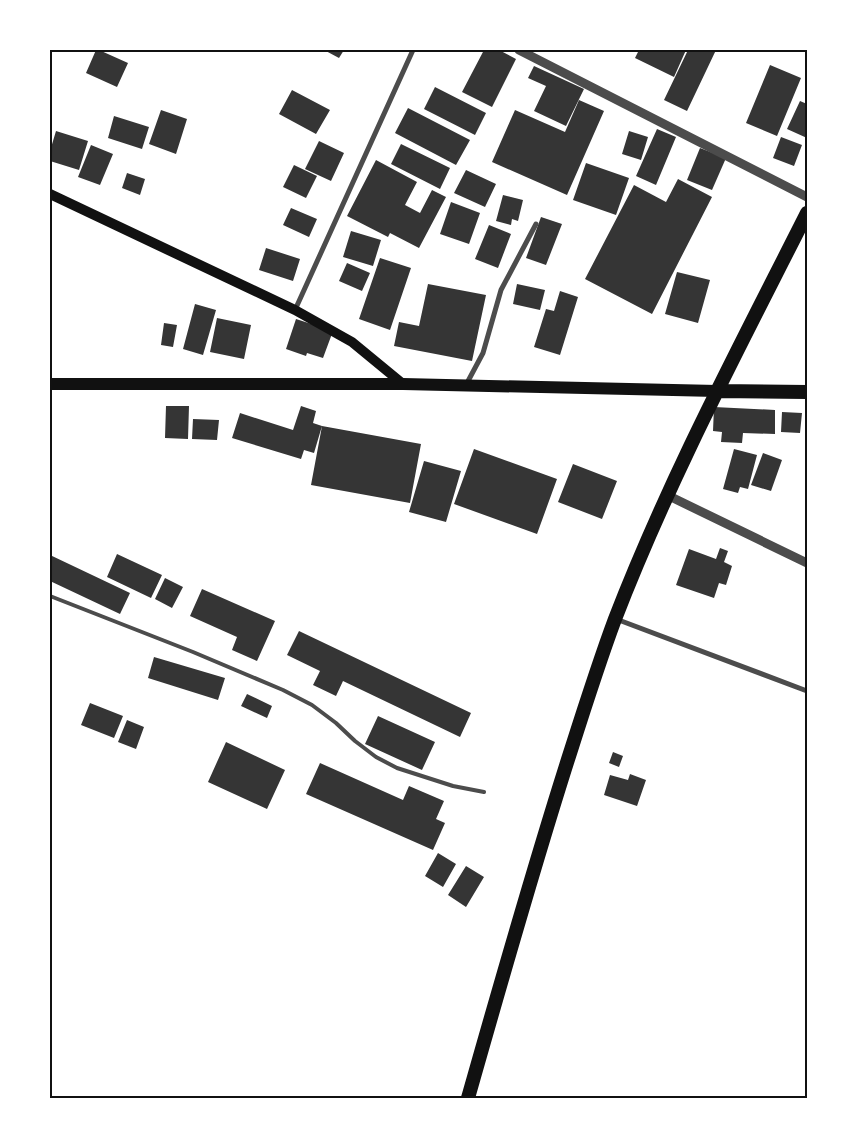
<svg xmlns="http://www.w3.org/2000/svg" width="857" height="1148" viewBox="0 0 857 1148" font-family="'Work Sans',sans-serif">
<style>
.building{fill:#353535}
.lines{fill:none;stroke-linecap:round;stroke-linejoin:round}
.service{stroke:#4c4c4c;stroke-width:4}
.minor{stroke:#4c4c4c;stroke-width:5}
.tertiary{stroke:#4c4c4c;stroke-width:9}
.secondary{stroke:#111;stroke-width:10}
.primary{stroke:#111;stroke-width:12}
.trunk{stroke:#111;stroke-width:14}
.neatline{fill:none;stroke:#111;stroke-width:2}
</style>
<rect width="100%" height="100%" fill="#fff"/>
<path class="building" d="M96,50H99L128,63L117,87L86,73Z
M324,50H344L339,58Z
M484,50H499L516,59L492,107L462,92Z
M639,50H686L674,77L635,58Z
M688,50H716L687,111L664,100Z
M770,65L801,78L777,136L746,123Z
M534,66L584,89L566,126L534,111L546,86L528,78Z
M435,87L486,113L475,135L424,109Z
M292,90L330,110L316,134L279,114Z
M579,100L604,111L567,195L492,162L515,110L565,132Z
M800,101L807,104V138L787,129Z
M408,108L470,140L456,165L395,133Z
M161,110L187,119L176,154L149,144Z
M114,116L149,127L142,149L108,138Z
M657,129L676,137L656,185L636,176Z
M56,131L88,141L79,170L50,161V151Z
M629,131L648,137L641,160L622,154Z
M781,137L802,145L794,166L773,158Z
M319,141L344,153L331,181L305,169Z
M401,144L450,168L440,189L391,164Z
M91,145L113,154L100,185L78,177Z
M700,148L726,158L712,190L687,180Z
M376,160L417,182L405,205L420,213L432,190L446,197L419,248L390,233L388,237L347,216Z
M586,163L629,178L616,215L573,200Z
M294,165L317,176L306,198L283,187Z
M466,170L496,184L485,207L454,193Z
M127,173L145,179L140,195L122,188Z
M678,179L712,197L652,314L585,279L634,185L666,202Z
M503,195L523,200L518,221L512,219L511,225L496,221Z
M451,202L480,213L469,244L440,234Z
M291,208L317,219L309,237L283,225Z
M541,217L562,224L546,265L526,258Z
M489,225L511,234L498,268L475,259Z
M351,231L381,240L373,266L343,257Z
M266,248L300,259L293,281L259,270Z
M380,258L411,268L390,330L359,319Z
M347,263L370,273L362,291L339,281Z
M677,272L710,280L698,323L665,314Z
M428,284L486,295L472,361L394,346L399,322L419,326Z
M517,284L545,290L540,310L513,304Z
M560,291L578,297L560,355L534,347L546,309L554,311Z
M195,304L216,310L203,355L183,349Z
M217,318L251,325L244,359L210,352Z
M296,319L333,331L323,358L307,353L306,356L286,349Z
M164,323L177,325L173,347L161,345Z
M166,406H189L188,439L165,438Z
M301,406L316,411L313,423L322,426L314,453L304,450L301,459L232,438L240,413L293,430Z
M714,407L775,410V434L743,433L742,443L721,442L722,432L713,431Z
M782,412L802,413L800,433L781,432Z
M193,419L219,420L217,440L192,439Z
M322,426L421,444L410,503L311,485Z
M474,449L557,479L537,534L454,504Z
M734,449L757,455L748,489L740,487L738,493L723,489Z
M763,453L782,460L771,491L751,485Z
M424,461L461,471L446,522L409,512Z
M573,464L617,481L602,519L558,502Z
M720,548L728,551L724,562L732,566L726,585L719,583L714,598L676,585L689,549L716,559Z
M117,554L162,575L151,598L107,577Z
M50,555L130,593L120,614L50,581Z
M165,578L183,587L172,608L155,599Z
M202,589L275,621L257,661L232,650L237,637L190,616Z
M299,631L471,713L460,737L343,681L336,696L313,685L320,671L287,655Z
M154,657L225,678L218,700L148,678Z
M247,694L272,706L267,718L241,706Z
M90,703L123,716L114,738L81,725Z
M378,716L435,742L422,770L365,744Z
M127,720L144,727L136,749L118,742Z
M226,742L285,770L267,809L208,782Z
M613,752L623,756L619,767L609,763Z
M320,763L403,800L409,786L444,801L436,819L445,823L433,850L306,794Z
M630,774L646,780L637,806L604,795L610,775L628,780Z
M438,853L456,864L443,887L425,876Z
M466,866L484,877L466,907L448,895Z"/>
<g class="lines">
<path class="service" d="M50,596L193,652L283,690L312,705L336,723L355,741L376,757L397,768L453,786L484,792"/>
<path class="minor" d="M295,310L413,50
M467,383L483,353L501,290L536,224
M616,619L807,691"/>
<path class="tertiary" d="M519,50L807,197
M667,495L807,563"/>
<path class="secondary" d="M50,194L295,310L352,342L403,384"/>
<path class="primary" d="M50,384H403L717,391"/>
<path class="trunk" d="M717,391L807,392
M468,1098C501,982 534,865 571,750C585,706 599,662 615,619C669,479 740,346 807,213"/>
</g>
<rect width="857" height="1148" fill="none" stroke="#ffffff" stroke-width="102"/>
<rect x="51" y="51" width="755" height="1046" class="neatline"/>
</svg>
